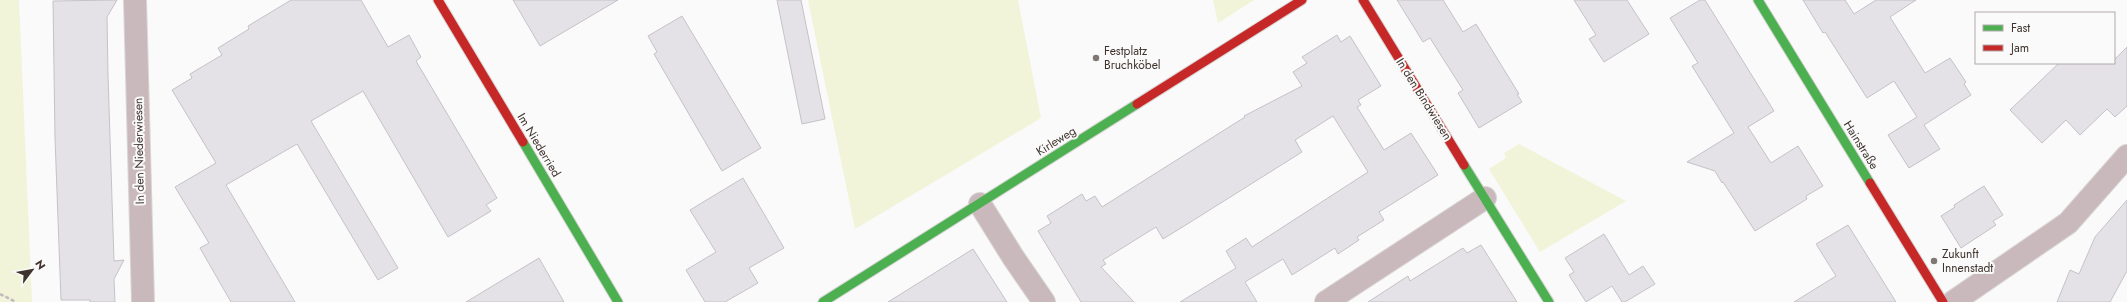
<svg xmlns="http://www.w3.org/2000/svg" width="2127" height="302" viewBox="0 0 2127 302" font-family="Jost,sans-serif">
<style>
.green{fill:#f1f4d8}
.building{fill:#e5e2e7;stroke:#c5c2c7}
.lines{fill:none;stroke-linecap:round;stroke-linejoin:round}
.street-casing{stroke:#d8d6d5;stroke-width:24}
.fast-casing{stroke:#d8d6d5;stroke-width:11}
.jam-casing{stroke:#d8d6d5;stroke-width:11}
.path{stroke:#c4babc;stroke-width:2.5;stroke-dasharray:4 2;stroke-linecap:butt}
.street{stroke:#cab9bc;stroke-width:22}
.fast{stroke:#4caf50;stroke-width:9}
.jam{stroke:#c62828;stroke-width:9}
.poi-dot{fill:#807875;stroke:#fafafa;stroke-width:1.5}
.labels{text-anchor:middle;stroke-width:4;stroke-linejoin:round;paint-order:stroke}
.poi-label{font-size:12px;fill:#3e322d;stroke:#fafafa;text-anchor:start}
.street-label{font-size:12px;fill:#3e322d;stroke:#fafafa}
</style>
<rect width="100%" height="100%" fill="#fafafa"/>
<path class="green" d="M0,0H19L32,302H0Z
M808,0H1018L1041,118L855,229Z
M1213,0H1254L1218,23Z
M1519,144L1626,201L1540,252L1489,169L1506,158L1504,153Z"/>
<path class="building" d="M117,0L107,17L108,75L114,261L124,260L114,279L115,302H90V300H61L55,138L53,1Z
M291,0H361L388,47L409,35L421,57L416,61L497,198L486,205L491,211L448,237L363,91L311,121L398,268L378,280L297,144L226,185L295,302H231L200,248L209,243L175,187L216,163L172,90L192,78L190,74L222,55L218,48L249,29L248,26Z
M513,0H618L540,46Z
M777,0H801L825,119L802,124Z
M1397,0H1443L1463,32L1476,24L1519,94H1517L1522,102L1479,128L1458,93L1463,90L1430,38L1423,42Z
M1574,0H1627L1649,34L1604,62L1589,39L1596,35Z
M1700,0H1705L1774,111L1748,127L1771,163L1798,146L1823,186L1806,196L1807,199L1755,231L1723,182L1722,183L1715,171L1687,162L1734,133L1692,66L1698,63L1670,18Z
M1803,0H1845L1854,14L1876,0H1916L1890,17L1925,73L1950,58L1966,82L1964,84L1971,95L1924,125L1940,149L1909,168L1888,135L1917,117L1894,81L1867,98L1825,32L1823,33Z
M682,16L761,148L722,171L654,54L657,52L648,36Z
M1337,35L1341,42L1350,36L1381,86L1358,100L1361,105L1357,107L1384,150L1411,133L1438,175L1379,212L1384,220L1357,237L1359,240L1338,254L1335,248L1292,275L1283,259L1245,282L1257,302H1180L1236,268L1226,251L1246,238L1252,247L1368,172L1333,116L1295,140L1302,152L1189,223L1163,239L1156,227L1103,260L1106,264L1101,267L1134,302H1081L1038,231L1051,223L1047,216L1082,194L1086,201L1095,196L1102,207L1245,117L1244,116L1302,86L1293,72L1307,63L1302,57Z
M2127,47V106L2115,117L2107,109L2080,135L2066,120L2042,143L2010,110L2059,63H2114V60Z
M743,178L784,248L749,268L758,283L725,302H705L686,270L716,252L690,210Z
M1984,186L2003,215L1993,221L1996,225L1961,248L1941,216L1955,207L1954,205Z
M2127,200V271L2110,302H2057L2070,270L2079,274L2095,237Z
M1848,225L1896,302H1794L1836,276L1816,244Z
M1604,234L1629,275L1643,266L1655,284L1625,302H1622L1612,286L1586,302L1569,275L1574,272L1565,258Z
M1481,245L1517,302H1368L1408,276L1410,281L1463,248L1467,253Z
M973,249L1007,302H888Z
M539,258L564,302H466L524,267Z"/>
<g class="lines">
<defs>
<path id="street" d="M135,0L143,302
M980,204L1013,257L1044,302
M1326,302L1485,198
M1953,302L2068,223L2127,156"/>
<path id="fast" d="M1758,0L1870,183
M523,142L618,302
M1464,165L1549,302
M823,302L1137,104"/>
<path id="jam" d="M438,0L523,142
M1363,0L1464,165
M1137,104L1302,0
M1870,183L1943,302"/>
</defs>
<use href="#street" class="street-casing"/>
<use href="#fast" class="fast-casing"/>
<use href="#jam" class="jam-casing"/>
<path class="path" d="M0,294L16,302"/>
<use href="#street" class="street"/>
<use href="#fast" class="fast"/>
<use href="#jam" class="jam"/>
</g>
<g class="poi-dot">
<circle cx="1096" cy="58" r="4"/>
<circle cx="1934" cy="261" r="4"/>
</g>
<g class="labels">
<g class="poi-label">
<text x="1104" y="55">Festplatz<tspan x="1104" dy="14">Bruchköbel</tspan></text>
<text x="1942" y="258">Zukunft<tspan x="1942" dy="14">Innenstadt</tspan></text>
</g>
<g class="street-label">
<text transform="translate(1424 99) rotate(58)" y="4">In den Bindwiesen</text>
<text transform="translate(1056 141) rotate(-32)" y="4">Kirleweg</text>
<text transform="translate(539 145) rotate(59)" y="4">Im Niederried</text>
<text transform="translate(1861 145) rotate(58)" y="4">Hainstraße</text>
<text transform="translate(139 151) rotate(-91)" y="4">In den Niederwiesen</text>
</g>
</g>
<rect x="1975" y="12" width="140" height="52" fill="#fafafa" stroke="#afaaa8"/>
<rect x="1983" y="25" width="20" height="6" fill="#4caf50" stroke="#afaaa8"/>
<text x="2011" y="32" font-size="12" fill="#3e322d">Fast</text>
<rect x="1983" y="45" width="20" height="6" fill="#c62828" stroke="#afaaa8"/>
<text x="2011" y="52" font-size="12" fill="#3e322d">Jam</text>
<g transform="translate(32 270) rotate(58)" stroke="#fafafa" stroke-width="3" paint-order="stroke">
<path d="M0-3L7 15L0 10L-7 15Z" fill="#3e322d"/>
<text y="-6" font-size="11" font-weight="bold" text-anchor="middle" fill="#3e322d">N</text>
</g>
</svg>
